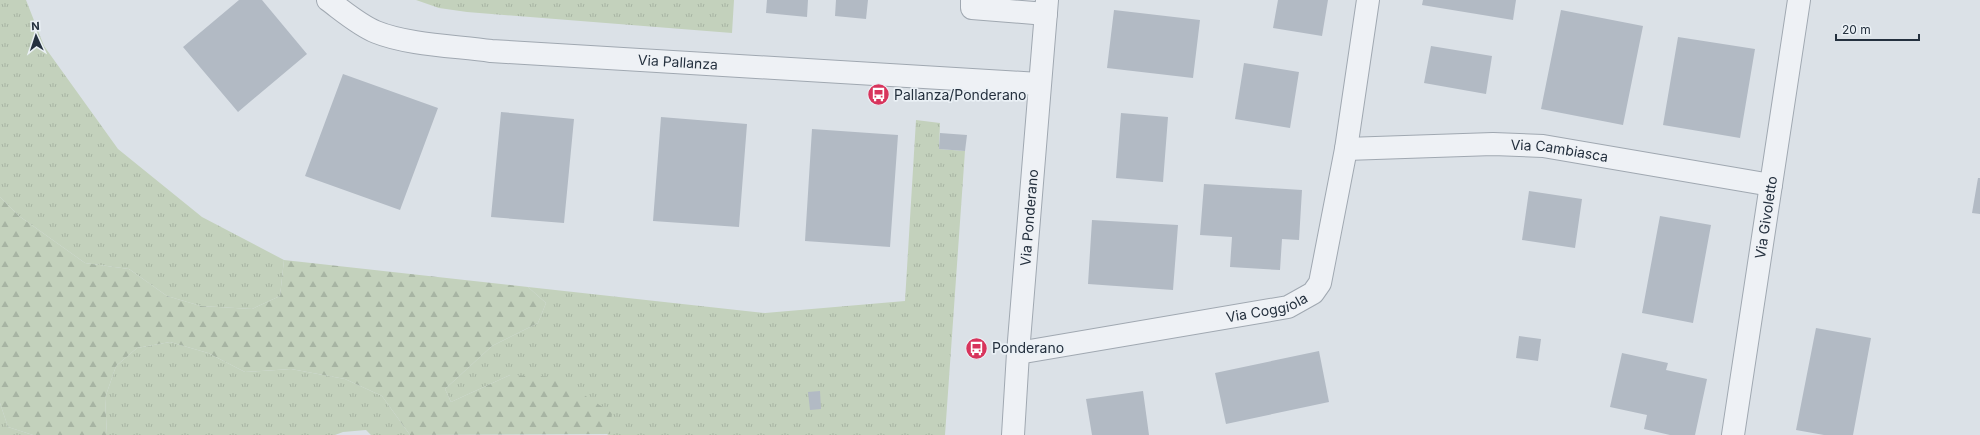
<svg xmlns="http://www.w3.org/2000/svg" width="1980" height="435" viewBox="0 0 1980 435" font-family="Inter,sans-serif">
<style>
.grass{fill:url(#grass-tufts)}
.forest{fill:url(#forest-firs)}
.building{fill:#b2bac4}
.lines{fill:none;stroke-linecap:round;stroke-linejoin:round}
.minor-casing{stroke:#a0a8b1;stroke-width:24}
.minor{stroke:#eef1f5;stroke-width:22}
.labels{text-anchor:middle;stroke-width:3.5;stroke-linejoin:round;paint-order:stroke}
.street-label{font-size:14px;fill:#24303e;stroke:#eaf0f5}
.poi-label{font-size:14px;fill:#24303e;stroke:#eaf0f5;text-anchor:start}
</style>
<defs>
<pattern id="grass-tufts" width="24" height="20" patternUnits="userSpaceOnUse"><rect width="24" height="20" fill="#c3d1bc"/><path d="M3 7l-1-3M5 7V3M7 7l1-3M15 17l-1-3M17 17v-4M19 17l1-3" fill="none" stroke="#a7b4a3"/></pattern>
<pattern id="forest-firs" width="22" height="20" patternUnits="userSpaceOnUse"><rect width="22" height="20" fill="#c3d1bc"/><path d="M5 1l3.5 6h-7zM16 11l3.5 6h-7z" fill="#a7b4a3"/></pattern>
</defs>
<rect width="100%" height="100%" fill="#dbe1e7"/>
<path class="grass" d="M0,0H26L44,46L118,149L202,217L284,260L280,296L252,309L201,306L167,296L129,269L85,263L19,216L0,197Z
M416,0H734L732,33L467,12L439,8Z
M916,120L940,123L939,149L965,151L945,435H607L610,433L510,375L451,402L445,389L492,346L538,323L546,303L528,287L765,313L905,301Z
M170,342L208,353L245,372L291,369L345,379L382,396L410,435H371L366,430L343,432L335,435H107L105,398L116,366L137,348Z
M0,403L8,427L33,435H0Z"/>
<path class="forest" d="M0,197L19,216L85,263L129,269L167,296L201,306L252,309L280,296L284,260L528,287L546,303L538,323L492,346L445,389L451,402L510,375L556,377L612,413L610,434L410,435L382,396L345,379L291,369L245,372L208,353L170,342L137,348L116,366L105,398L107,435H33L8,427L0,403Z"/>
<path class="building" d="M239,0H262L307,54L238,112L183,47Z
M767,0H808L807,17L766,13Z
M836,0H868L866,19L835,16Z
M1278,0H1328L1322,36L1273,28Z
M1423,0H1516L1513,20L1422,5Z
M1114,10L1200,20L1193,78L1107,68Z
M1561,10L1643,26L1623,125L1541,109Z
M1678,37L1755,49L1740,138L1663,125Z
M1431,46L1492,56L1486,94L1424,83Z
M1244,63L1299,72L1290,128L1235,119Z
M343,74L438,108L400,210L305,176Z
M501,112L574,119L564,223L491,217Z
M1121,113L1168,117L1163,182L1116,178Z
M661,117L747,124L739,227L653,221Z
M812,129L898,135L890,247L805,241Z
M940,133L967,135L965,151L939,149Z
M1978,178H1980V214L1972,213Z
M1204,184L1302,190L1299,240L1282,239L1280,270L1230,267L1232,237L1200,235Z
M1529,191L1582,199L1575,248L1522,240Z
M1660,216L1711,225L1693,323L1642,313Z
M1092,220L1178,225L1173,290L1088,284Z
M1816,328L1871,338L1853,435H1824L1796,430Z
M1519,336L1541,339L1538,361L1516,358Z
M1319,351L1329,402L1226,424L1215,373Z
M1622,353L1668,363L1666,370L1707,379L1695,435H1670L1644,429L1647,415L1610,407Z
M820,391L821,409L810,410L808,392Z
M1143,391L1149,435H1092L1086,399Z"/>
<g class="lines">
<defs>
<g id="minor">
<path id="s1" d="M328,0C343,11 359,25 376,32C408,45 456,46 491,51L1039,84"/>
<path d="M972,0V8L1046,14"/>
<path id="s2" d="M1346,149L1493,144L1543,146L1771,185"/>
<path id="s3" d="M1018,353L1288,307L1313,293L1320,283L1346,149L1368,0"/>
<path id="s4" d="M1013,435L1018,353L1047,0"/>
<path id="s5" d="M1733,435L1799,0"/>
</g>
</defs>
<use href="#minor" class="minor-casing"/>
<use href="#minor" class="minor"/>
</g>
<defs>
<symbol id="bus-disc" viewBox="-11 -11 22 22"><circle r="9.5" fill="#d8345c" stroke="#eaf0f5"/><path d="M-5-6H5V4H4V6H2V4H-2V6H-4V4H-5ZM-3.5-4V0h7V-4ZM-3.5 1.2v1.5H-2V1.2ZM2 1.2v1.5H3.5V1.2Z" fill="#fff"/></symbol>
</defs>
<g fill-rule="evenodd">
<use href="#bus-disc" x="866" y="82" width="25" height="25"/>
<use href="#bus-disc" x="964" y="336" width="25" height="25"/>
</g>
<g class="labels">
<g class="street-label">
<text dy="5" stroke="none"><textPath href="#s1" startOffset="362">Via Pallanza</textPath></text>
<text dy="5" stroke="none"><textPath href="#s2" startOffset="214">Via Cambiasca</textPath></text>
<text dy="5" stroke="none"><textPath href="#s4" startOffset="218">Via Ponderano</textPath></text>
<text dy="5" stroke="none"><textPath href="#s5" startOffset="220">Via Givoletto</textPath></text>
<text dy="5" stroke="none"><textPath href="#s3" startOffset="253">Via Coggiola</textPath></text>
</g>
<g class="poi-label">
<text x="894" y="100">Pallanza/Ponderano</text>
<text x="992" y="353">Ponderano</text>
</g>
</g>
<g transform="translate(36 36) rotate(357)" stroke="#eaf0f5" stroke-width="3" paint-order="stroke">
<path d="M0-3L7 15L0 10L-7 15Z" fill="#24303e"/>
<text y="-6" font-size="11" font-weight="bold" text-anchor="middle" fill="#24303e">N</text>
</g>
<path d="M1836 34v6h83v-6" fill="none" stroke="#24303e" stroke-width="2"/>
<text x="1842" y="34" font-size="12" fill="#24303e" stroke="#eaf0f5" stroke-width="3" paint-order="stroke">20 m</text>
</svg>
